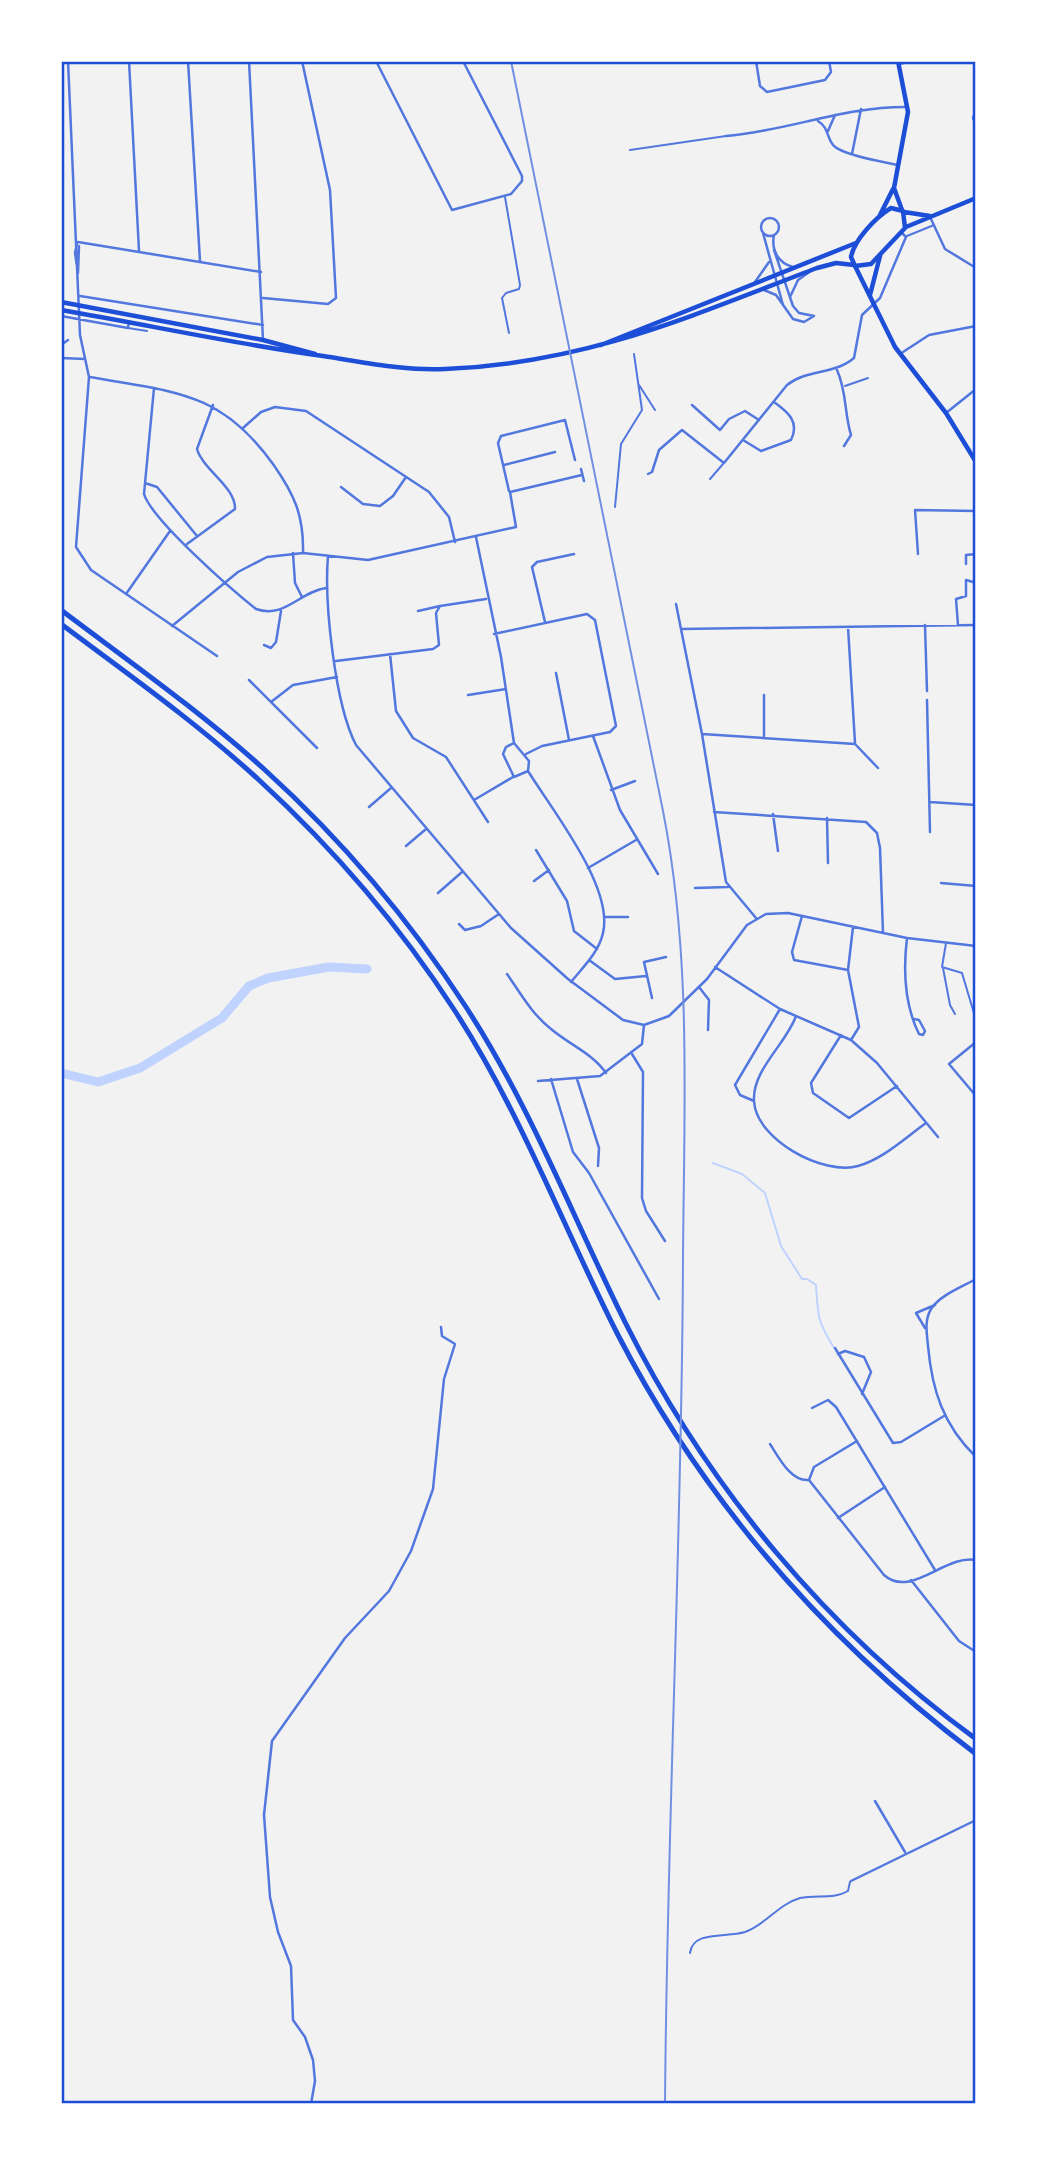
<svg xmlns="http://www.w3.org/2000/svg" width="1037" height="2165" viewBox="0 0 1037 2165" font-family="'Open Sans',sans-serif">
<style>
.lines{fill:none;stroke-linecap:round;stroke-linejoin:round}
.stream{stroke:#bfd3fe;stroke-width:2}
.river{stroke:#bfd3fe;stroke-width:9}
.service{stroke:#5277de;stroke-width:2}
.minor{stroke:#5277de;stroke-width:2.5}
.primary{stroke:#1d4ed8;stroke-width:4.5}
.trunk{stroke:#1d4ed8;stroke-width:4.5}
.motorway{stroke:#1d4ed8;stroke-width:5}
.rail{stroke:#7290e2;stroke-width:2}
.neatline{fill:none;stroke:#1d4ed8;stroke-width:2.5}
</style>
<rect width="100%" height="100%" fill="#f2f2f2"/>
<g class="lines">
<path class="stream" d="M713,1163L742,1174L765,1193L781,1246L802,1279H807L816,1285C818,1317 817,1320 834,1348"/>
<path class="river" d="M61,1073L98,1082L140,1068L222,1018L249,986L268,978L329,967L367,969"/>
<path class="service" d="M630,150L726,136
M505,197L520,285L519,289L506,293L502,298L509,333
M907,236L934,225
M128,328L147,331
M639,385L655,410
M845,386L868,378
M710,479L723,464
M615,507L621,444L642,410L634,354
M946,943L942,967L962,973L976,1020
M943,968L950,1005L955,1014
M690,1953C693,1930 726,1938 745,1932C765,1925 779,1904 800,1898C816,1894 833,1900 848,1891L850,1882"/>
<path class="minor" d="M68,61L80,335L89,377L76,547L91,570L217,656
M129,61L139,251
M188,61L200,261
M249,61L263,340
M376,61L452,210L511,194L522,181V176L463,61
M756,61L760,86L767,92L825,80L831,72L829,61
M899,64L913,61
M976,110L973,118L976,125
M818,121C829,128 826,136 833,145C841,155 884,162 898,165
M828,131L835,115
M726,136C788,131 845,106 908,107
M852,154L861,109
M761 227a9 9 0 1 1 18 0a9 9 0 1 1-18 0Z
M931,219L945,249L976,268
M763,233L783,305
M774,235C771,250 778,263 793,267
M78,242L261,272
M77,243L75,253L78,273
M774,250L793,306L799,313L814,316
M78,273L79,246
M755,282L769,262
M764,290L776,295L793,319L804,322L814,316
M80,296L263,325
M790,297L798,280L808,273
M263,298L328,304L336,298L330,190L302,61
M61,316L128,328L129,322
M61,345L68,340
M900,354L929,335L976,326
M61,358L85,359
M837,370C847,392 844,412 851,435L844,446
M90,377C172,392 220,390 273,464C294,494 304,515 303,553
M154,388L144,494C152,520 232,590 256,609C285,619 299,592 326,588
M692,405L720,430L729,419L745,411L759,420
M946,413L976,389
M243,428L261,412L275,407L306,411L429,492L449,517L455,542
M743,440L761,451L791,440C800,422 788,412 774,402
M504,465L555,452
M581,469L584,481
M648,474L652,472L659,450L682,430L724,463L787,385C807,369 834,375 854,358L862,315L880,298L906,237L901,232
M145,483L157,487L197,536
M341,487L363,504L380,506L393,496L406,477
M509,491L498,443L501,436L565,420L575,460
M476,537L501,657L514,743L529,761L528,771L514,777L503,754L506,747L514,743
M187,544L235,509C236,487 203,470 197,449L213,405
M293,553L295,583L302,597
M918,554L915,510L976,511
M328,556C324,602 335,705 356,745L511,928L568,979L623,1020L644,1025L669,1016L707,979L747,925L766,914L788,913L907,938L976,946
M966,564V555L976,554
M126,594L170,531
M676,604L702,734L726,882L756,918
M418,611L440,606
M545,622L532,567L537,562L574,554
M925,625L927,691
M958,625L956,599L966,596V580L973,582
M172,626L238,572L267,557L303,553L368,560L516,527L510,492L582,475
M848,627L855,743
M681,629L976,625
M494,634L587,614L595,620L616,726L610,732L542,746L526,754
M264,645L271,648L276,642L281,611
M390,654L396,711L413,738L446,757L488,822
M336,661L433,649L439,645L436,613L440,606L486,599
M556,673L569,740
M249,680L317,748
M468,695L506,689
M927,700L930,832
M271,702L293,685L337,677
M702,734L855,744
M593,736L620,810L658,874
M764,736V695
M855,744L878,768
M528,771C552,810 614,887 603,933C599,952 583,967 571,982
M611,790L635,781
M474,800L513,777
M930,802L976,805
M369,807L391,788
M714,812L866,822L877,833L880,848L883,933
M773,814L778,851
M827,818L828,863
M406,846L426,829
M536,850L567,901L574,931L597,949
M588,868L636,840
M534,881L549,870
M941,883L976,886
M695,888L728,887
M438,893L462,872
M802,916L792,952L794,960L848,970
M605,917H628
M459,924L465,930L481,926L499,914
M907,938C903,971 905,1006 919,1034L923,1035L925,1031L919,1020L914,1019
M589,960L615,979L646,976
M715,967L780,1009L851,1040L877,1063L938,1137
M507,974C521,994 532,1014 551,1029C570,1045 592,1053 606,1073
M699,987L709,1000L708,1030
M652,998L644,962L666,957
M796,1016C786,1044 752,1070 754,1101C756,1140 824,1176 858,1166C883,1159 905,1138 926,1123
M841,1035L811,1083L813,1093L849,1118L897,1086
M851,1040L859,1027L848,970L853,927
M976,1042L949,1064L976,1096
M632,1054L643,1072L642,1198L646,1211L665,1241
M551,1079L573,1152L589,1173L659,1299
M577,1079L599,1148L598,1166
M538,1081L600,1076L642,1044L644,1025
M754,1101L740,1095L735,1085L780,1009
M976,1279C962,1287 940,1295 931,1309C924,1321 927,1334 928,1346C932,1390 943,1425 976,1457
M925,1328L916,1313L935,1305
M835,1348L893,1443L901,1442L944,1416
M838,1354L845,1351L864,1357L871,1372L862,1394
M812,1408L828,1400L836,1407L935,1570
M857,1441L814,1467L809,1480L884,1575C911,1599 945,1554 976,1560
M770,1444C779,1458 791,1482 809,1480
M838,1518L885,1487
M911,1580L959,1641L976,1652
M875,1801L905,1852
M851,1881L976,1820
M311,2104L315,2081L313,2060L305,2037L293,2020L291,1966L278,1932L270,1897L264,1815L272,1741L345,1638L389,1591L411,1551L433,1489L444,1379L455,1344L442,1336L441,1327"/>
<path class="primary" d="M898,61L908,112L894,188L902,210
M880,215L893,189
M855,266L895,347L946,413L976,462
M870,295L880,256"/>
<path class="trunk" d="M891,208L903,211L905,228L871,264L855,266L851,257C854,240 876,217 891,208Z
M904,212L930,216
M906,227L976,198
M61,302L263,340L315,354
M61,310C149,325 235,344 323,356C363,362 404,371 445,369C587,363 688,317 817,268L836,263L854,265
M601,345L856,243"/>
<path class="motorway" d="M61,610C130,662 201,712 265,770C342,840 409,919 466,1007C531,1107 573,1218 626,1324C708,1488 828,1631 976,1739
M61,624C128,674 197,723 259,780C334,849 400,926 455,1011C521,1113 563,1227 618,1335C705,1503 825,1640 976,1754"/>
<path class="rail" d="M511,61L663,811C692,958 684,1108 683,1258C682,1540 667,1822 665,2104"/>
</g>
<rect width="1037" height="2165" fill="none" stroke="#ffffff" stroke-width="126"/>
<rect x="63" y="63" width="911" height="2039" class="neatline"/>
</svg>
